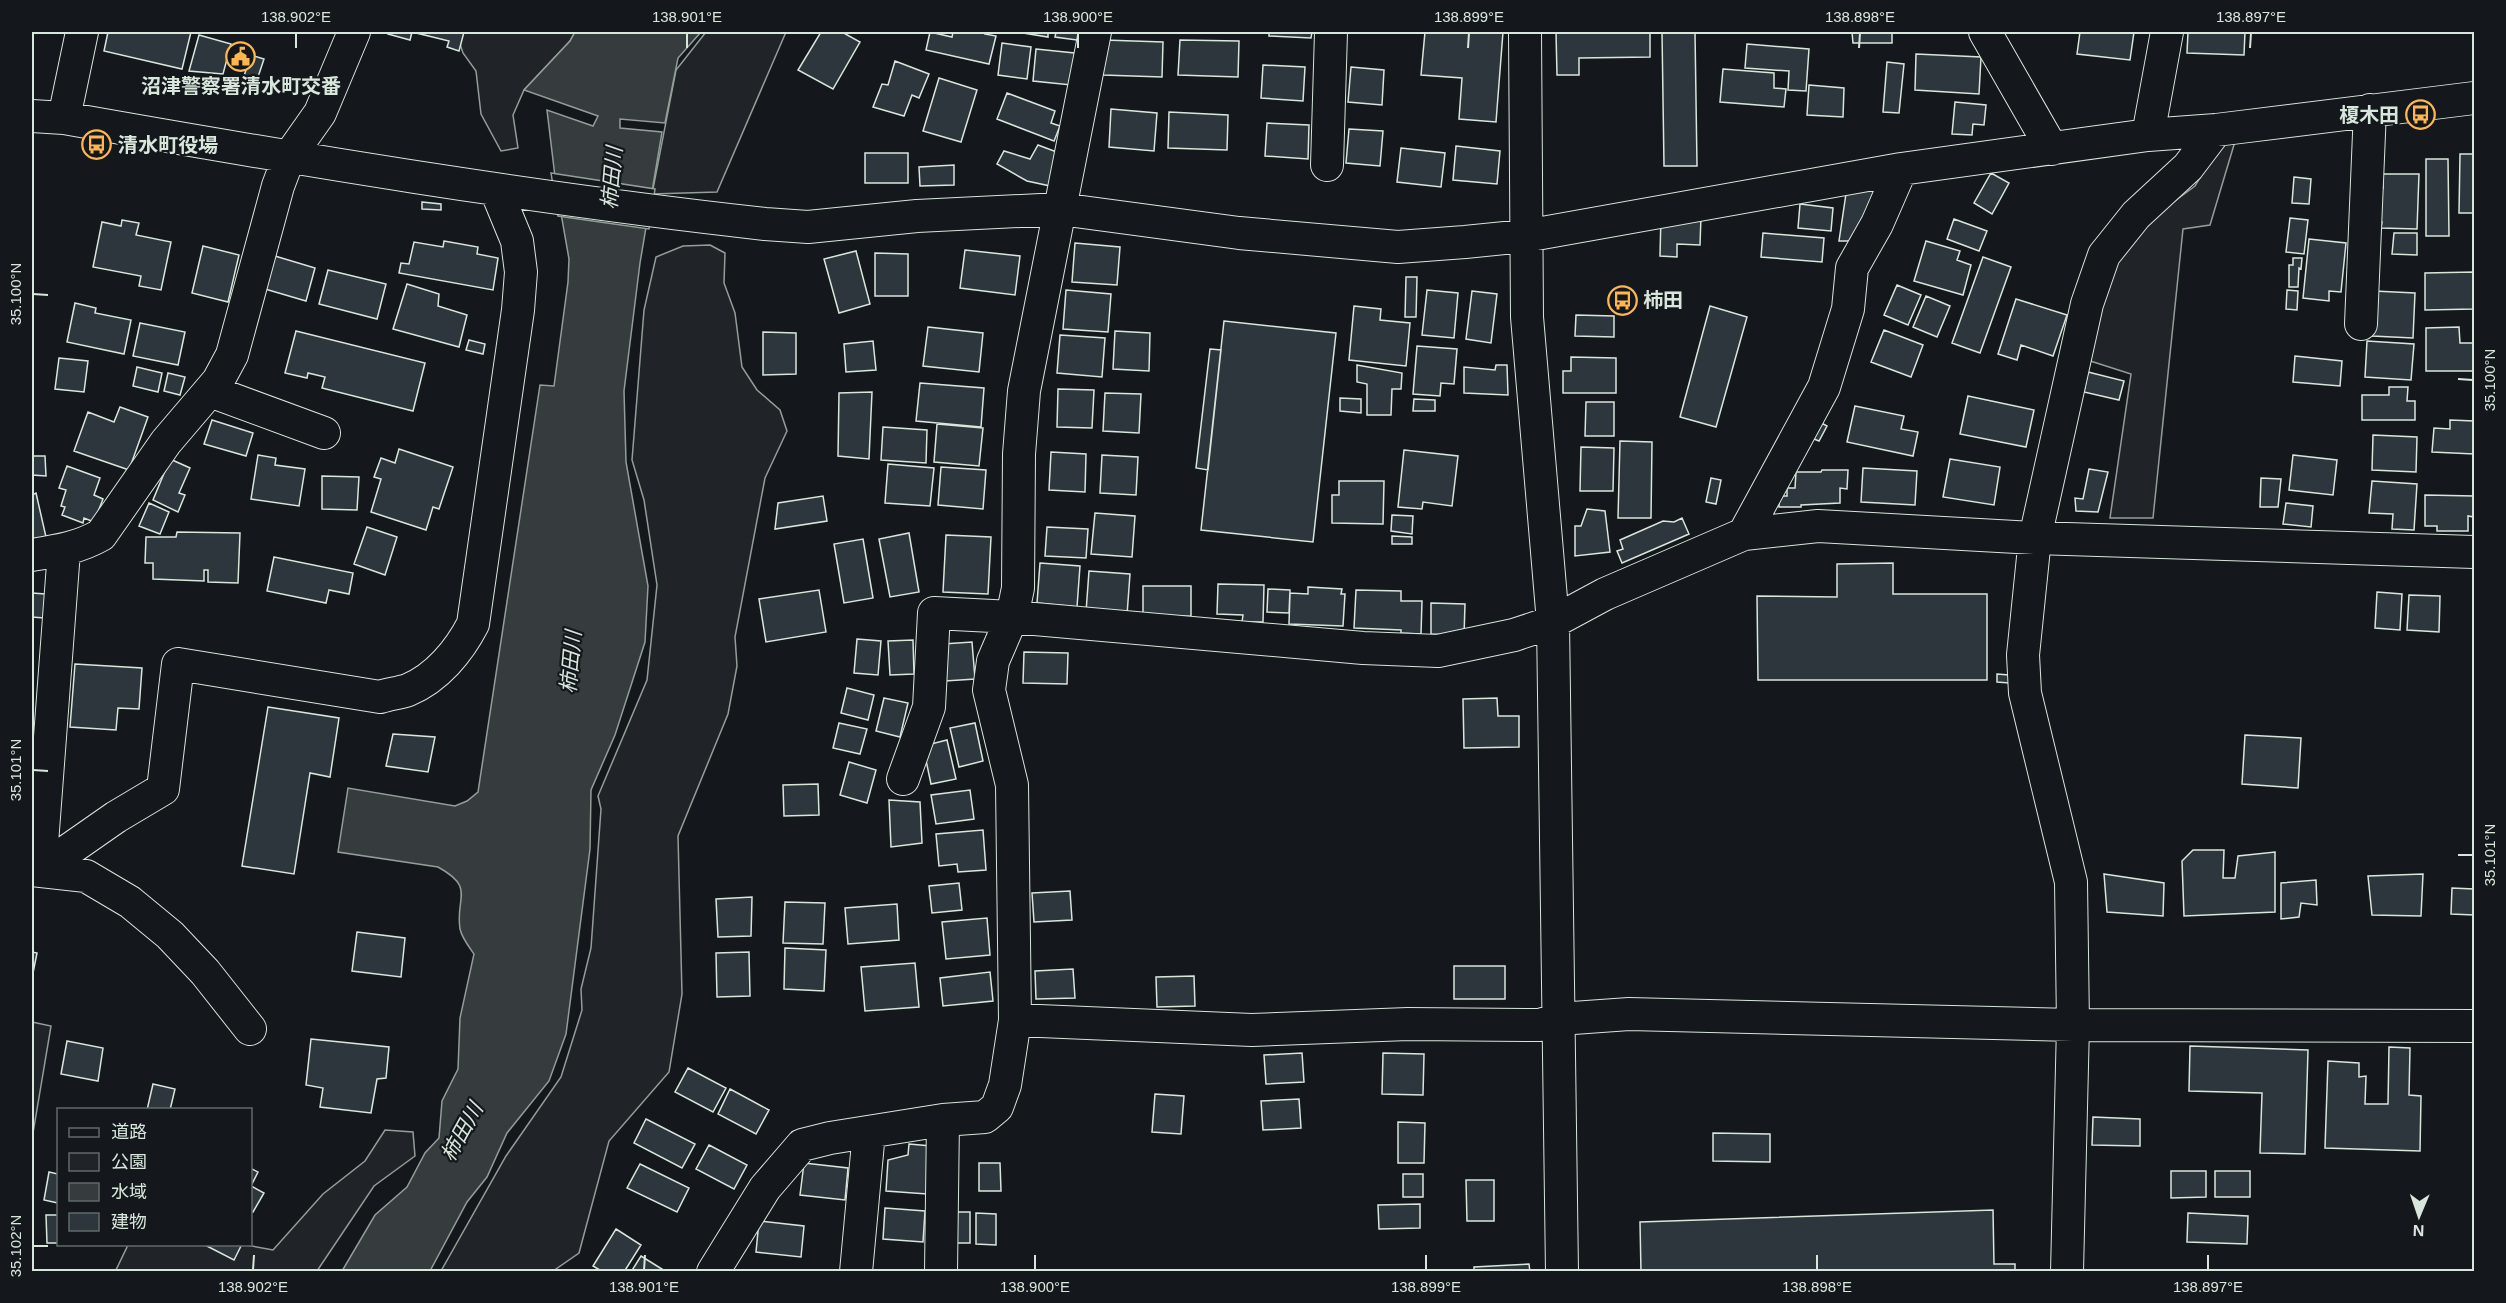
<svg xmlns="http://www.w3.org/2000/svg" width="2506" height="1303" viewBox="0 0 2506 1303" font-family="Arial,'Noto Sans JP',sans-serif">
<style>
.green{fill:#202428;stroke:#939e99;stroke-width:1.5}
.water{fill:#363b3e;stroke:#939e99;stroke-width:1.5}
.pier{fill:#14181c;stroke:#939e99;stroke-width:1.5}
.building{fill:#2c363c;stroke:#d8e6dc;stroke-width:1.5}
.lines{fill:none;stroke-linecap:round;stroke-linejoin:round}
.minor-casing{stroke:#d8e6dc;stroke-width:34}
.minor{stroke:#14181c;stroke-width:32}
.ticks{fill:none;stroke:#d8e6dc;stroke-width:2}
.labels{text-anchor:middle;stroke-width:4.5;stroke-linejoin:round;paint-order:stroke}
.poi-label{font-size:20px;font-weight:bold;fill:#d8e6dc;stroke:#14181c;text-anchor:start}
.water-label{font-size:21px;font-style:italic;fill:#d8e6dc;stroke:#14181c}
.neatline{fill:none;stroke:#d8e6dc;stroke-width:2}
.ticks-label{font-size:15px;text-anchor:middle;fill:#d8e6dc}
</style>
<rect width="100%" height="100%" fill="#14181c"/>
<path class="green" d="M456,32H575L570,41L524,90L513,115L518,148L501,151L481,114L476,71L463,53Z
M706,32H786L717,192L652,194L676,70Z
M2242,118L2210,225L2183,229L2153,518H2110L2131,374L2081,358L2126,237L2195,186L2235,120Z
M710,245L725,253L724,283L735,313L742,367L757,390L780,410L787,431L765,478L735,637L737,666L728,714L678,836L682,994L669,1072L609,1141L579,1253L553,1271H441L506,1156L561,1077L582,1010L581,989L591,948L601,809L598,796L647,680L657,585L644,500L632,460L644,310L656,257L683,246Z
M32,1022L51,1026L32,1139Z
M385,1130L413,1132L415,1156L374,1186L317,1271L115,1272L128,1245L241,1244L273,1250L323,1194L365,1161Z"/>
<path class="water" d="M575,32H701L678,58L665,123L620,119V128L662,132L640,263L624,391L626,462L648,586L645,642L615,735L591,790L590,849L566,1034L549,1081L507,1133L487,1177L467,1202L430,1271H342L375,1215L407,1187L425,1153L439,1138L442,1101L458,1069L460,1018L474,954C469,947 462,938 460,929C455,897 476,888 438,867L338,852L348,788L455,806L467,801L478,792L540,385L554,386L568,282L569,259L556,185L547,110L593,126L598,116L524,90L570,41Z"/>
<path class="pier" d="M551,173L655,189L649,229L558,216Z"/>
<path class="building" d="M108,32H191L182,69L104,51Z
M389,32H464L459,51L447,47L449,41L412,32L410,40L388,34Z
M821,32H842L860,42L833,89L798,70Z
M930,32L952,37L953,32H986L985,34L996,36L989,64L926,50Z
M1017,32H1048V37Z
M1056,32H1085L1084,41L1055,37Z
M1269,32H1312L1311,38L1269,36Z
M1425,32H1503L1496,122L1459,119L1462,78L1421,75Z
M1556,32H1650V57L1579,58V75H1557Z
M1662,32H1695L1697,166H1664Z
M1852,32H1892V43H1853Z
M2080,32H2134L2130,60L2077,54Z
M2188,32H2245L2244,55L2187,53Z
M199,35L231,44L223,74L189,71Z
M1104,40L1163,42L1162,77L1103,75Z
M1180,40L1239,41L1238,77L1178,75Z
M1002,43L1031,47L1027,79L998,75Z
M1747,44L1809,49L1806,91L1788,90L1789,71L1745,68Z
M1036,49L1084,54L1081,86L1033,81Z
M1916,54L1981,57L1979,94L1915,90Z
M251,55L264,59L255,86L242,82Z
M895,61L929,74L919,98L912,95L904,116L873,107L882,84L888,85Z
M1887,62L1904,64L1899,113L1883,112Z
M1263,65L1305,67L1303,101L1261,98Z
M1351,67L1384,70L1382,105L1348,102Z
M1723,69L1774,73V88L1786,89L1784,107L1720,102Z
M939,78L977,90L961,142L923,131Z
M1809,85L1844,88L1843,117L1807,115Z
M1007,93L1055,111L1051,123L1060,126L1054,141L997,119Z
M1955,102L1986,105L1984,125L1973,124L1972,135L1952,134Z
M1111,109L1157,113L1154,151L1109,147Z
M1169,112L1228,115L1227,150L1168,148Z
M1267,123L1309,125L1308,159L1265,156Z
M1349,129L1383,131L1380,166L1346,163Z
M1038,145L1062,154L1055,187L1027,181L997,164L1004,151L1030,159Z
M1456,146L1500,151L1497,184L1453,180Z
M1401,148L1445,153L1441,187L1397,182Z
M865,153H908V183H865Z
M2460,154H2474V213H2459Z
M2426,159H2448L2449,236H2426Z
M954,165V185L920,186L919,167Z
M1991,173L2009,183L1992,214L1974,203Z
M2382,174H2419L2417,229L2381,228L2382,222L2378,216V187L2383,188Z
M2294,177L2311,179L2309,204L2292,203Z
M1847,187L1875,191L1852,241H1839Z
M422,202L441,204V210L422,209Z
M1800,204L1833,208L1831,231L1798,228Z
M1661,215L1701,216L1700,245L1677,244V257L1660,256Z
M2290,218L2308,220L2304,254L2286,252Z
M1954,219L1987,231L1979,251L1947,239Z
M122,220L139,223L136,235L171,242L161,290L139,286L141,276L93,267L102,222L121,226Z
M1763,233L1824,238L1822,262L1761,257Z
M2394,233H2417V255L2392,254Z
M2309,239L2346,243L2341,292L2329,291V301L2303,298Z
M444,241L478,247L477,254L498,258L493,290L399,273L401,263L409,264L414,242L443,247Z
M1926,241L1960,251L1957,260L1971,265L1963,295L1914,281Z
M1075,243L1120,247L1117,285L1072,282Z
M203,246L239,255L228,302L192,293Z
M965,250L1020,256L1015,295L960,288Z
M856,251L870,304L839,313L824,259Z
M875,253L908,254V296H875Z
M275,256L315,268L306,301L265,289Z
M1983,257L2011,267L1980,353L1952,343Z
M2293,258H2302L2301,269L2299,268L2298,287H2289V265H2293Z
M328,270L386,284L377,319L319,304Z
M2474,272V309L2425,310V273Z
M1406,277H1417L1416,317H1405Z
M407,284L439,294L438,306L467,315L459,347L393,329Z
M1897,285L1921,295L1908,325L1884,315Z
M1066,290L1111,294L1108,332L1063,329Z
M1427,290L1458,293L1454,338L1422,335Z
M2287,290L2298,291L2297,310L2286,309Z
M1472,291L1497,294L1491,343L1466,339Z
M2374,291L2415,293L2413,338L2372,336Z
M1926,296L1950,306L1937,337L1913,327Z
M2016,299L2067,315L2053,356L2021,345L2017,360L1998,354Z
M75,303L96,308L95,313L131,320L124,354L67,342Z
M1354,306L1381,309L1380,320L1410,323L1406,366L1349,360Z
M1710,306L1747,317L1716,427L1680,417Z
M1576,315L1614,316V337L1575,336Z
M1224,321L1336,333L1313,542L1201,530Z
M140,323L185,332L178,365L133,356Z
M928,327L983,333L979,372L923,366Z
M2459,327L2460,343H2474V371H2426V328Z
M1884,330L1923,345L1911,377L1871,362Z
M296,331L425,363L413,411L322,388L325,377L308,373L307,378L285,373Z
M1115,331L1150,333L1149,371L1113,369Z
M763,332L796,333V374L763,375Z
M1060,335L1105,338L1102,377L1057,373Z
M469,340L485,344L483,354L466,350Z
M873,341L876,370L846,372L844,344Z
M2367,341L2414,344L2411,380L2365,377Z
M1417,346L1457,349L1454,384L1441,383L1440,396L1413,394Z
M1210,349L1221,350L1208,470L1196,468Z
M2295,356L2342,361L2340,386L2293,382Z
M1571,357L1616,358V393H1563V371H1571Z
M59,358L88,361L84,392L55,389Z
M1357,365L1402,373L1401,389H1392L1391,415H1367V384L1357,382Z
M1496,365H1507L1508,395L1464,393V367L1495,370Z
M137,367L162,373L158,392L133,386Z
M2088,372L2124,381L2119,400L2084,392Z
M168,373L185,377L180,395L164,391Z
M920,383L984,388L981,427L916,421Z
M2389,387H2408L2407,401H2415V420H2362V395H2389Z
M1058,389L1094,390L1092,428L1057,427Z
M872,392L869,459L838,456L839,393Z
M1105,393L1141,394L1139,433L1103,431Z
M1968,396L2034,410L2026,447L1960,434Z
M1340,398L1361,399V413L1340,411Z
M1414,399L1435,400V411H1413Z
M1586,402H1614V436H1585Z
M1855,406L1904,416L1901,429L1918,432L1913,456L1847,442Z
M120,407L148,417L129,470L74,451L88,412L114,422Z
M212,420L253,433L246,456L204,444Z
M2450,420L2474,421V454L2432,452L2434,428L2450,429Z
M1818,421L1827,426L1819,441L1809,437Z
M937,424L983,428L979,466L934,462Z
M883,427L927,430L926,463L881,460Z
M2373,435L2417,437L2416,472L2372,470Z
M1620,441L1652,442L1651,518H1618Z
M1581,447L1614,448L1613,491H1580Z
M399,449L453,467L439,509L433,507L426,530L371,512L381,479L374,477L381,458L395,463Z
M1404,450L1458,456L1452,506L1423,502L1422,509L1398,507Z
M1051,452L1086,454L1085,492L1049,490Z
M258,455L276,458L275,465L305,469L299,506L251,499Z
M1102,455L1138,457L1136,495L1100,493Z
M2293,455L2337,460L2333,495L2289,490Z
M32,456H45L46,476L32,475Z
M170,459L190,468L179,493L185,495L178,512L153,500Z
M1950,459L2000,467L1994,505L1943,497Z
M888,464L934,468L930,506L885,503Z
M67,466L100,478L94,495L103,499L94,522L84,518L83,523L62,515L65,507L61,506L66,490L59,488Z
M941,467L986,470L983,509L938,505Z
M1863,468L1917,471L1915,505L1861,502Z
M2089,469L2108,472L2098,512L2076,511L2075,498L2083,499Z
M1822,470H1848L1847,489L1840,488V503L1801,505V507H1779V496H1787V488H1795L1796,472H1821Z
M322,476L359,477L357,510L322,509Z
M1711,478L1721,480L1716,504L1706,502Z
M2261,478L2281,479L2278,507H2260Z
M1339,481H1384L1383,524L1332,523V495H1339Z
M2372,481L2417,484L2414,530L2392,529L2393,514L2369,513Z
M36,493L46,537L32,540V495Z
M2425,495L2474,496V517L2468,516V531H2437V526H2425Z
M823,496L827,521L775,529L778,503Z
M149,503L169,512L160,534L139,526Z
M2286,503L2313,506L2311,527L2283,524Z
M1587,509L1605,511L1610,552L1575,556V526H1581Z
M1095,513L1135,516L1132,557L1091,554Z
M1392,515L1413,516L1412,534L1391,531Z
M1682,518L1689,534L1622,563L1617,551L1623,549L1620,540L1663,521L1674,522Z
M367,527L397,537L385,575L354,564Z
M1047,527L1088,529L1086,558L1045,556Z
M177,532L240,533L238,583L208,582V570H204V581L153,579V563H145L146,537H176Z
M909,533L919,592L890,597L879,539Z
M946,535L991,537L988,594L943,592Z
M1392,536L1412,537V544H1392Z
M863,539L873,598L844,603L834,544Z
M274,557L353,573L349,594L329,590L326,603L267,591Z
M1040,563L1080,566L1077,607L1037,603Z
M1893,563V594H1987V680H1758L1757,596L1837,597V564Z
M1089,571L1130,574L1127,615L1086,612Z
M1218,584L1264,585L1263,622H1242L1243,615L1217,614Z
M1143,586H1191V616L1143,617Z
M1308,587L1342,589L1341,594H1345L1343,626L1289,624L1290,593L1308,594Z
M1268,589L1290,590L1289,613L1267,612Z
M819,590L826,632L766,642L759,599Z
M1356,590L1401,591V601H1422L1421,634L1401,633V630L1354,628Z
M2377,592L2402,594L2400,630L2375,628Z
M32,593L45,594L44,618L32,617Z
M2409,595L2440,596L2439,632L2407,630Z
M1431,603L1465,604L1464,636L1431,634Z
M857,639L881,641L878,675L854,673Z
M913,640L914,674L890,675L888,641Z
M972,642L975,679L945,681L943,644Z
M1024,652L1068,653L1067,684L1023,683Z
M75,664L142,668L139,709L118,708L116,730L70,727Z
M1997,674L2009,675V683L1997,682Z
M847,688L874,695L868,720L841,713Z
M884,698L908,703L900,737L876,731Z
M1497,698L1498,716H1519V747L1464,748L1463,699Z
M268,707L339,718L330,777L310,773L294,874L242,866Z
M839,723L867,729L860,754L833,748Z
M975,723L983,761L959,767L950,728Z
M393,734L435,737L428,772L386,766Z
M2245,735L2301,738L2298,788L2242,784Z
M947,740L956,779L931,784L923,746Z
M849,762L876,770L867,803L840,795Z
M818,784L819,815L784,816L783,785Z
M970,790L974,819L936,824L931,795Z
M889,800L920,802L922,843L891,847Z
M983,830L986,870L958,872L957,864L939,866L936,834Z
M2193,850H2224L2223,878H2235L2238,856L2275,852V912L2184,916L2182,861Z
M2104,874L2164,883L2163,916L2107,912Z
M2423,874L2421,916L2372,915L2368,876Z
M2316,880L2317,905L2301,903L2299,917L2281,919V883Z
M959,883L962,910L932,913L929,886Z
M2452,888L2474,889V915L2451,914Z
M1070,891L1072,920L1034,922L1032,893Z
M752,897L751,936L718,937L716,899Z
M785,902L825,903L823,944L783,943Z
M897,904L899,940L848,944L845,908Z
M987,918L990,955L946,959L942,922Z
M357,932L405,938L401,977L352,971Z
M785,948L826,950L824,991L784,989Z
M32,952L37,953L32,978Z
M749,952L750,996L717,997L716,953Z
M915,963L919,1007L865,1011L861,967Z
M1454,966H1505V999H1454Z
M1073,969L1075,998L1036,999L1035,971Z
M990,972L993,1001L943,1006L940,978Z
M1194,976L1195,1006L1157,1007L1156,977Z
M311,1039L389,1047L386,1078L377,1079L371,1113L320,1107L323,1088L306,1085Z
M67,1041L103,1048L98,1081L61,1074Z
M2190,1046L2308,1050L2305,1154L2260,1153L2262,1093L2189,1091Z
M2389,1047L2410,1048L2409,1095L2421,1096L2420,1151L2325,1148L2328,1061L2359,1063V1077L2366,1076L2365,1104H2388Z
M1302,1053L1304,1082L1266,1084L1264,1055Z
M1383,1053L1424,1054L1423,1095L1382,1094Z
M688,1068L726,1088L713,1112L675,1092Z
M153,1084L175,1089L170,1110H147Z
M730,1089L769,1110L756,1134L718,1114Z
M1155,1094L1184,1096L1181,1134L1152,1132Z
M1299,1099L1301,1128L1263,1130L1261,1101Z
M2093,1117L2140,1119V1146L2092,1145Z
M646,1119L695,1144L682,1168L634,1143Z
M1398,1122L1425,1123L1424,1163H1398Z
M1713,1133L1770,1134V1162L1713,1161Z
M909,1144L931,1146L927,1194L886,1191L888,1160L908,1155Z
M709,1145L747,1165L734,1189L696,1169Z
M804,1163L848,1168L845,1200L800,1195Z
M979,1163H1000L1001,1191H979Z
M640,1164L689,1188L677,1212L627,1188Z
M250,1168L258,1172L251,1186L264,1193L253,1212L250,1211Z
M2171,1171H2206V1197L2171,1198Z
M2215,1171H2250V1197H2215Z
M49,1172L58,1174V1203L44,1200Z
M1403,1174H1423V1197H1403Z
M1466,1180H1494V1221H1467Z
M1420,1204V1228L1379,1229L1378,1205Z
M885,1208L925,1211L923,1242L883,1239Z
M1993,1210L1994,1264H2015V1272H1641L1640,1222Z
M949,1212H970V1243H949Z
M976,1213L996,1214V1245L976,1244Z
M2188,1213L2248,1216L2247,1244L2187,1242Z
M46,1215H58V1243H47Z
M759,1221L804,1226L801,1257L756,1252Z
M616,1229L641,1245L624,1272H603L593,1266Z
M203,1244H242L234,1260Z
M641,1256L665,1271V1272H631Z
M1529,1264L1530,1272H1474V1267Z"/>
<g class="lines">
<defs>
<path id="minor" d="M1525,32L1527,317L1553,622L1562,1272
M1985,32L2052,149
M32,116L64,118C296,159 529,198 765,224L808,227L917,216L1060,209L1239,233L1398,247L1465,242L1525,236L1901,169L2148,135L2216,130L2474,98
M64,118L82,32
M2148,135L2167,32
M1327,165L1331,32
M2361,324L2370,110
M210,391L324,433
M1744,534L1824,387L1848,309L1852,268L1877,224L1901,169
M32,555C57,551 78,548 101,535L166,442L218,381L232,355L278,186L289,157L320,113L354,32
M903,779L929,707L934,613L1012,617L1363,648L1438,651L1514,635L1553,622L1605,594L1744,534L1818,526L2035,538L2474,552
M32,870L86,876L130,902L170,935L205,972L250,1029
M40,870L116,817L163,789L178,664L380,697C389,694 399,693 408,690C437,678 459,651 473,624L518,310L521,272L517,241L496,190
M40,870L64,551
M1015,1020L1012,785L989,690L993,661L1012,617L1018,588L1019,454L1024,391L1095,32
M713,1272L765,1188L802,1145L830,1138L943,1120L985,1117L997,1107L1005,1085L1015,1020L1252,1030L1408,1024L1540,1025L1559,1019L1629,1014L2073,1025L2474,1026
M856,1272L869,1132
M941,1272L943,1120
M2067,1272L2073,1025L2071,882L2025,693L2023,655L2035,538L2087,304L2104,255L2136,215L2188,167L2216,130"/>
</defs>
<use href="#minor" class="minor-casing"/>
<use href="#minor" class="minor"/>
</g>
<path class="ticks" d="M296,48V33M687,48V33M1078,48V33M1468,48L1469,33M1859,48L1860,33M2250,48L2251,33M33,294L48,295M2458,379L2473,380M33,770L48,771M2458,855H2473M33,1246H48M253,1270L254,1255M644,1270L645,1255M1035,1270V1255M1426,1270V1255M1817,1270V1255M2208,1270V1255"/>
<defs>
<symbol id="civic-ring" viewBox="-11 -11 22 22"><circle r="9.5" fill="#14181c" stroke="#ffb74d" stroke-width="1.5"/><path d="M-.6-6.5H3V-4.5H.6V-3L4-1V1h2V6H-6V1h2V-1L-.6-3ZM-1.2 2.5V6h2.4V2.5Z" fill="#ffb74d"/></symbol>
<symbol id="bus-ring" viewBox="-11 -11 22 22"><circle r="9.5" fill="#14181c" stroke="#ffb74d" stroke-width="1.5"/><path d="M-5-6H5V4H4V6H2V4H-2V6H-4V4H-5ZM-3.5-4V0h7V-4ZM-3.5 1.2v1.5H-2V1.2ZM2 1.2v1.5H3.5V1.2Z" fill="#ffb74d"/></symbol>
</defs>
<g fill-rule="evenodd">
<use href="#civic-ring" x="224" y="40" width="33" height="33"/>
<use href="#bus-ring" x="2404" y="98" width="33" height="33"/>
<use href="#bus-ring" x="80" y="128" width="33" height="33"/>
<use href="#bus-ring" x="1606" y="284" width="33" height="33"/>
</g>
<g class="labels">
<g class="poi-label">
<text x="241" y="93" text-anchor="middle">沼津警察署清水町交番</text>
<text x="2399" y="122" text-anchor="end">榎木田</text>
<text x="118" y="152">清水町役場</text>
<text x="1643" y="307">柿田</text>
</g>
<g class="water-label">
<text transform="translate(612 178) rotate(-85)" y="7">柿田川</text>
<text transform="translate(571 662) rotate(-85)" y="7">柿田川</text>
<text transform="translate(462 1132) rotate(-61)" y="7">柿田川</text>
</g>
</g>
<rect width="2506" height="1303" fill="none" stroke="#14181c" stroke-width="66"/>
<rect x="57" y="1108" width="195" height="138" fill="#14181c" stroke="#626a69" stroke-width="1.5"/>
<rect x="69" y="1128" width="30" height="9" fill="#14181c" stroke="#626a69" stroke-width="1.5"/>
<text x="111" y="1138" font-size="18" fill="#d8e6dc">道路</text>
<rect x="69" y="1153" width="30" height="18" fill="#202428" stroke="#626a69" stroke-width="1.5"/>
<text x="111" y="1168" font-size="18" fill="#d8e6dc">公園</text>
<rect x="69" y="1183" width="30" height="18" fill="#363b3e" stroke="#626a69" stroke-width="1.5"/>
<text x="111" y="1198" font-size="18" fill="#d8e6dc">水域</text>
<rect x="69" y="1213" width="30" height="18" fill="#2c363c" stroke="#626a69" stroke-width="1.5"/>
<text x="111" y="1228" font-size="18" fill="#d8e6dc">建物</text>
<g transform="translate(2419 1216) rotate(182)" stroke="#14181c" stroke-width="4.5" paint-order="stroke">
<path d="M0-4.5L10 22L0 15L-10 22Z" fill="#d8e6dc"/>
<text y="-9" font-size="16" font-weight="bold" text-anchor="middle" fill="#d8e6dc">N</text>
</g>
<rect x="33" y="33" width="2440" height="1237" class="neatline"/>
<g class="ticks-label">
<text x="296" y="22">138.902°E</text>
<text x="687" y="22">138.901°E</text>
<text x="1078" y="22">138.900°E</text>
<text x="1469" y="22">138.899°E</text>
<text x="1860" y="22">138.898°E</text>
<text x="2251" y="22">138.897°E</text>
<text transform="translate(16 294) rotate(-90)" y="5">35.100°N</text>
<text transform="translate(2490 380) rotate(-90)" y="5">35.100°N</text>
<text transform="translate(16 770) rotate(-90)" y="5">35.101°N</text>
<text transform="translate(2490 855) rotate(-90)" y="5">35.101°N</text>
<text transform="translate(16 1246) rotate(-90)" y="5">35.102°N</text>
<text x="253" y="1292">138.902°E</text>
<text x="644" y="1292">138.901°E</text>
<text x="1035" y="1292">138.900°E</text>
<text x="1426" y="1292">138.899°E</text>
<text x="1817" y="1292">138.898°E</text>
<text x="2208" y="1292">138.897°E</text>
</g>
</svg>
